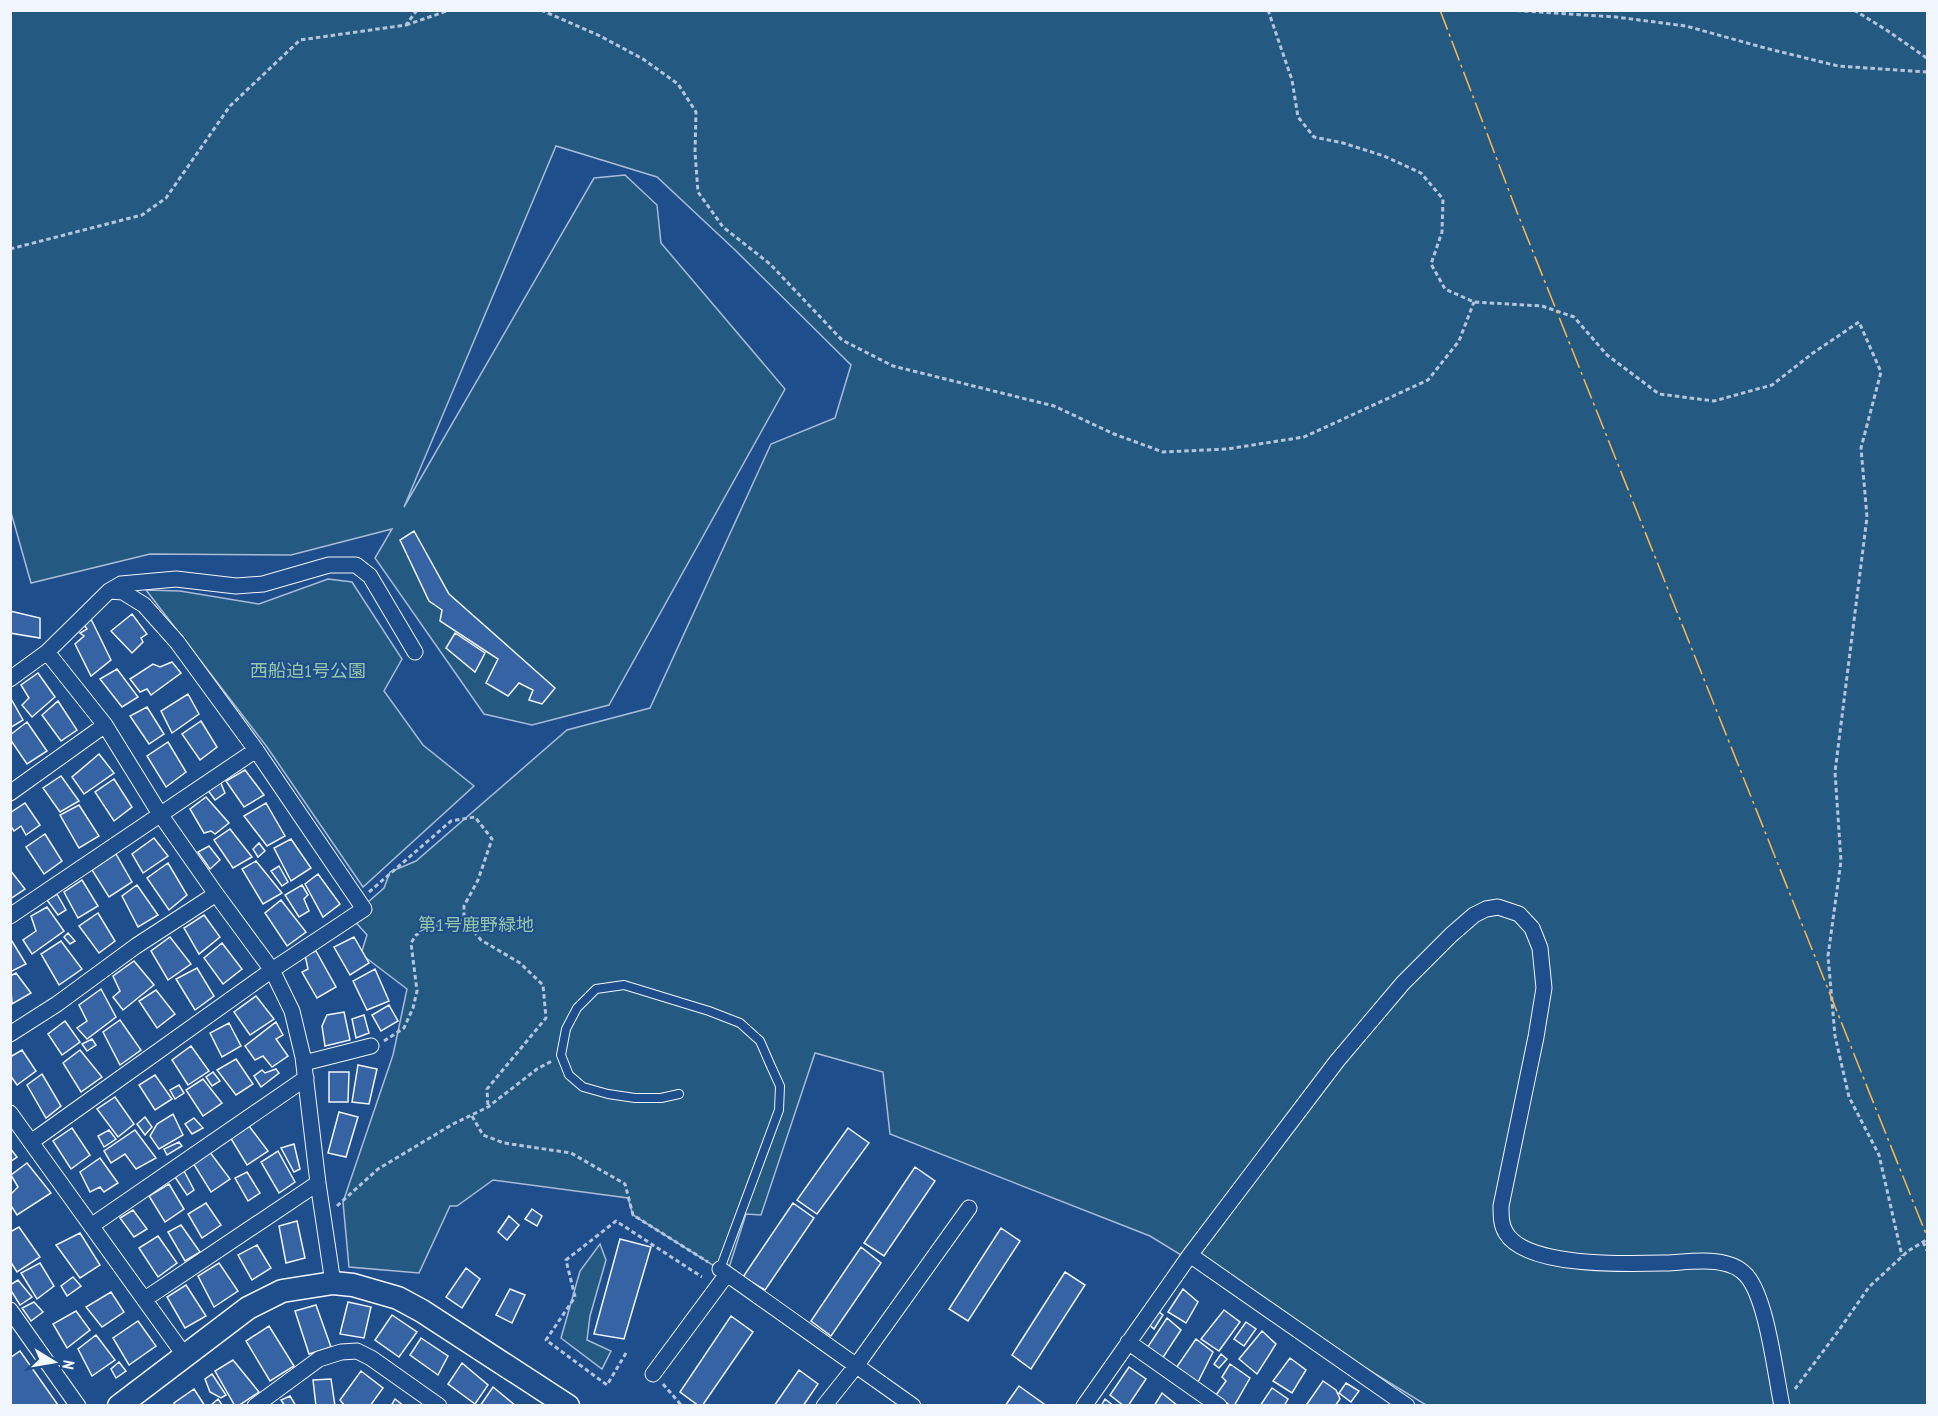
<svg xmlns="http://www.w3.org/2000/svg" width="1938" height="1416" viewBox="0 0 1938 1416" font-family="'PT Sans Narrow','Noto Sans JP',sans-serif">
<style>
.green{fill:#245a82;stroke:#a8bbd7;stroke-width:1.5}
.building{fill:#3563a3;stroke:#f2f6ff;stroke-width:1.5}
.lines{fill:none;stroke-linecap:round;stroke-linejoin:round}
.lane-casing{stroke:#f2f6ff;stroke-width:10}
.street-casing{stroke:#f2f6ff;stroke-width:17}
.secondary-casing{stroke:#f2f6ff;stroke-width:25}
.path{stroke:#b3c4dc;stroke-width:3;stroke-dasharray:4.5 3;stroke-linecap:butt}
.lane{stroke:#1f4e8c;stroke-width:8}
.street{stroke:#1f4e8c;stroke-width:15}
.secondary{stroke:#1f4e8c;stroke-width:22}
.power{stroke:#ffb74d;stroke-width:1.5;stroke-dasharray:21 4.5 3 4.5;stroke-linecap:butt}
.labels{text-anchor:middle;stroke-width:4.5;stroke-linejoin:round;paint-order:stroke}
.park-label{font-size:18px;fill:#97c8a6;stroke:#1f4e8c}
</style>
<rect width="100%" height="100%" fill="#1f4e8c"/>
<path class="green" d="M10,11H1927V1405H1426L1150,1236L890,1134L883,1072L815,1053L761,1215L746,1214L727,1274L633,1215L628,1198L493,1180L457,1206H450L419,1273L349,1267L343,1202L393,1055L407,989L361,954L367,935L351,917L384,888L390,872L416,861L567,730L650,708L771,444L835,418L851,365L734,249L657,177L556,146L404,507L594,178L625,175L657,205L661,243L785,389L609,705L532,725L484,714L375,558L392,529L291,555L150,554L31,583L10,509Z
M328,579L352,582L402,659L384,691L423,745L474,786L363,887L267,747L146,590L180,591L259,604Z
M600,1244L606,1260L590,1316L587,1340L611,1351L602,1369L561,1338L580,1271Z"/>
<path class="building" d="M414,531L449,594L555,688L542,704L529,700L533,690L519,683L508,696L486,683L498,659L440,621L442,610L429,601L400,540Z
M10,611L40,618V638L10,633Z
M132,614L147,634L141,638L143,642L132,653L111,631Z
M90,617L111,660L91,676L75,644L84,636L80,633L87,629L82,622Z
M455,633L485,653L475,672L446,648Z
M172,662L181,673L151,695L147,689L140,692L130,679L153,664L160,667Z
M117,669L138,697L122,707L100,679Z
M38,673L55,697L32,717L22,705L29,698L21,685Z
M188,694L199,714L172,733L161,711Z
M10,697L23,720L10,728Z
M58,701L77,730L61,741L42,715Z
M147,707L164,734L149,744L130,716Z
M201,721L217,747L200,760L182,734Z
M27,722L47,751L27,764L10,739V735Z
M168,742L186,772L166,787L147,756Z
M99,754L114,773L84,794L72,777Z
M245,770L264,795L244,807L226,781Z
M61,776L79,801L60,812L43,788Z
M114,779L132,807L114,821L95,792Z
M220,781L225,793L215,800L207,789Z
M206,797L229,823L215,834L211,831L204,833L190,809Z
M25,803L40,825L26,835L21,826L14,831L10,825V813Z
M266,803L285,836L267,846L244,816Z
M79,805L99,836L79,848L60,815Z
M230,829L252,857L233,868L214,840Z
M45,834L62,861L44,874L26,847Z
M154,838L168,856L143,873L132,854Z
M291,839L311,868L291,881L274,848Z
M259,843L265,851L258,857L253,849Z
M209,846L220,860L210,869L198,852Z
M116,854L132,882L109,897L92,870Z
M256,861L282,893L263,904L242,869Z
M168,863L187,895L169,910L147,878Z
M279,866L288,882L282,886L271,871Z
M10,870L25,889L10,899Z
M318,874L340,904L323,917L305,884Z
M82,880L98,906L78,918L64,892Z
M137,885L158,915L138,927L122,896Z
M302,885L308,895L304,899L309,911L299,917L285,895Z
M57,894L66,910L58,915L47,900Z
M281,900L306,932L287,946L265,913Z
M47,907L64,931L32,954L23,940L36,931L31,916Z
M98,913L115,941L99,953L79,926Z
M204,915L220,937L199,954L184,928Z
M68,933L75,941L70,944L64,937Z
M170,937L191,964L168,980L151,951Z
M354,937L369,963L350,975L334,947Z
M10,938L26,964L10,972Z
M61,941L82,969L59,985L41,954Z
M222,943L242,969L223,984L204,958Z
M316,951L336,987L317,998L302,972L308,969L305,955Z
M134,961L154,985L123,1010L113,997L120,991L113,976Z
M197,968L214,996L195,1010L176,979Z
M375,969L389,1001L367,1010L353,981Z
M16,973L31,993L12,1004L10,976Z
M101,989L116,1017L87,1039L77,1028L87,1021L79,1005Z
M156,990L175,1014L157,1028L139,1001Z
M256,996L274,1019L250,1035L234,1012Z
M389,1005L398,1021L381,1031L372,1015Z
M344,1012L350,1040L325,1046L322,1026L327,1015Z
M364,1015L369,1033L356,1038L352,1019Z
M120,1020L141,1050L120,1065L103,1032Z
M65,1021L80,1042L62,1055L48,1034Z
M276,1022L283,1035L276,1039L288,1056L272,1067L263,1056L255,1060L245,1046Z
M229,1023L241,1046L222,1057L210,1033Z
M92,1039L96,1045L87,1051L82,1044Z
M191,1046L209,1071L188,1085L172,1060Z
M22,1050L36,1071L17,1085L10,1075V1057Z
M80,1050L102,1077L81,1092L63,1063Z
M236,1059L253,1084L236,1095L217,1070Z
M358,1065L377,1069L369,1104L352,1102Z
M276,1069L279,1073L261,1087L254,1076L262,1070L265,1073Z
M213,1072L220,1081L212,1086L206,1077Z
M329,1072H349L348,1102H329Z
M42,1074L61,1106L46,1118L27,1085Z
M155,1075L172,1099L155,1110L139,1085Z
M203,1079L222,1103L203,1116L186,1090Z
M179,1085L184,1093L175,1099L170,1090Z
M115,1097L134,1124L118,1137L97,1109Z
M339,1112L358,1117L346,1157L328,1153Z
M173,1114L183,1135L159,1149L150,1136L157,1124Z
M145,1117L152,1127L145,1135L137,1124Z
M194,1118L203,1128L192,1134L185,1124Z
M249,1126L268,1151L247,1165L230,1137Z
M72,1128L90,1155L71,1169L53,1141Z
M848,1128L869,1143L817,1214L797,1200Z
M109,1130L116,1139L104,1147L98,1136Z
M135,1130L156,1158L136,1169L125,1154L111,1163L104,1151Z
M179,1142L182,1146L167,1155L164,1149Z
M294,1144L300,1169L294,1172L281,1148Z
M10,1148L17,1157L10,1162Z
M209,1151L230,1179L211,1192L193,1163Z
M278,1151L295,1182L279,1193L261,1162Z
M100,1158L118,1183L104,1192L100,1187L90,1192L80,1172Z
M27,1163L51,1193L17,1215L10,1204V1195L18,1187L11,1175Z
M915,1167L935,1181L884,1256L864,1243Z
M183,1169L194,1190L187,1195L173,1174Z
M247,1172L260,1193L248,1201L235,1178Z
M169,1184L184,1209L165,1222L149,1196Z
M206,1203L221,1225L202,1238L188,1214Z
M793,1203L814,1218L765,1290L743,1277Z
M532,1209L542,1216L537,1226L525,1219Z
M133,1210L147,1229L134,1237L120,1218Z
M509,1216L519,1225L507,1240L498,1232Z
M297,1221L305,1258L286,1263L279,1226Z
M181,1225L200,1252L185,1261L168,1232Z
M19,1227L40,1257L17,1272L10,1261V1232Z
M1001,1228L1020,1241L968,1321L949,1309Z
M80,1233L100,1265L80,1278L56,1245Z
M158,1236L177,1263L158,1277L139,1248Z
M620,1239L651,1247L624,1339L594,1334Z
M257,1245L271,1268L252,1280L238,1255Z
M861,1247L881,1263L831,1336L811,1321Z
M40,1263L54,1286L37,1299L21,1273Z
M219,1263L238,1291L214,1307L198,1276Z
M466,1268L480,1279L462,1308L446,1297Z
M1065,1272L1085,1285L1031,1369L1012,1355Z
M73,1277L81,1286L67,1296L61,1286Z
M18,1280L32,1297L20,1305L10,1289V1285Z
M186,1285L206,1316L185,1328L167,1297Z
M510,1289L525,1295L512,1323L496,1315Z
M1183,1289L1198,1302L1186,1323L1168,1312Z
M111,1292L124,1312L102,1327L86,1307Z
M34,1302L43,1312L31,1321L22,1308Z
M348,1302L371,1307L364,1338L340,1334Z
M316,1305L331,1347L309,1354L295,1311Z
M1155,1309L1163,1315L1154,1329L1146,1322Z
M1224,1310L1240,1322L1219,1351L1201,1339Z
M76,1311L90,1330L67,1348L53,1324Z
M392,1315L417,1332L399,1357L375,1340Z
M731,1316L753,1332L702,1406H699L680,1392Z
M1167,1318L1181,1330L1162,1359L1147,1348Z
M138,1321L156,1346L129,1365L113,1338Z
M1246,1322L1256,1329L1244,1346L1234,1339Z
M269,1326L294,1366L270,1381L246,1341Z
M1262,1331L1276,1344L1257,1374L1239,1359Z
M96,1335L115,1360L92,1376L78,1349Z
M421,1338L448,1356L438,1375L410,1355Z
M1196,1339L1213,1352L1198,1382L1176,1368Z
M20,1351L58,1405V1406H10V1358Z
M1221,1354L1227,1359L1219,1368L1214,1364Z
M1290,1358L1306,1370L1292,1393L1273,1381Z
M233,1360L259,1392L238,1406H235L215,1371Z
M119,1362L126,1371L116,1378L111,1369Z
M462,1363L488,1385L475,1404L448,1384Z
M1230,1364L1250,1378L1234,1406H1231L1216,1395L1226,1381L1222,1377Z
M1129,1367L1146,1379L1128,1406H1124L1110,1395Z
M799,1370L818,1384L803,1406H774Z
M361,1371L383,1388L370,1406H345L340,1400Z
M212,1374L226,1395L221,1398L210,1392L205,1379Z
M331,1379L335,1406H316L313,1380Z
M1323,1381L1336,1390L1340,1399L1335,1406H1308L1307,1404Z
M1346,1383L1359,1391L1351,1402L1339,1393Z
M1019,1386L1044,1404L1043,1406H1005Z
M493,1387L516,1406H480Z
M1272,1388L1288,1399L1284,1406H1260Z
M194,1389L205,1406H176L174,1403Z
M1162,1393L1178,1406H1154Z
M290,1396L296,1406H285L281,1400Z
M218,1399L223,1406H210Z
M395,1399L404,1406H391Z
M1105,1399L1114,1406H1101Z"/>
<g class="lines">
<defs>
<path id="lane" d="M679,1094L661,1098H635L608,1094L583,1087L569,1075L561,1055L566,1029L577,1008L596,989L624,985L709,1011L740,1023L760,1041L770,1064L780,1086L779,1110L720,1269"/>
<path id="street" d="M47,652L105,725L160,814L216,894L272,970L292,1011L303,1057L318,1183L333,1283
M10,679L47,652L109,591L121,584L176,579L236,586L263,584L329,565H356L370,576L415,652
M10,793L105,725
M10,916L256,750
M10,1034L57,1004L136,946L216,894
M304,1063L371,1046
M10,1113L185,1356
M31,1142L272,970L364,909L256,750L177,642L144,605L123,592L109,591
M91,1226L306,1078
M1190,1255L1407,1406
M720,1269L913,1406
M145,1299L318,1183
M10,1310L78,1406
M1128,1342L1219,1406
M653,1374L727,1274
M255,1406L319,1359L341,1352L357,1351L371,1358L439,1406
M824,1406L856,1366L969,1208
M1084,1406L1190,1255L1337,1061L1403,983L1451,935L1474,915L1486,909L1498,907L1519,914L1532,928L1540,948L1544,988L1536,1037L1501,1206C1501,1216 1501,1225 1506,1233C1527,1268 1629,1264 1667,1263C1690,1262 1728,1255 1746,1275C1767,1298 1775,1373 1782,1406"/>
<path id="secondary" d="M119,1406L248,1308L282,1291L333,1283L353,1285L398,1298L422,1311L568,1406"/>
</defs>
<use href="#lane" class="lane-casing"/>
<use href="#street" class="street-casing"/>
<use href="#secondary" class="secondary-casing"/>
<path class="path" d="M541,10L600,36L643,59L678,84L696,112L695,152L698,192L723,227L770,264L842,340L893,366L1054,406L1114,434L1163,452L1227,449L1304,437L1428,380L1459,341L1474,302
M1268,10L1292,80L1298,117L1314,137L1343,143L1384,156L1421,173L1443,199L1442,232L1431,264L1445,289L1474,302L1542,306L1574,317L1607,355L1659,394L1714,401L1772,385L1813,353L1859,322L1881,372L1861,448L1867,517L1835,772L1841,861L1828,956L1835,1036L1849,1097L1879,1155L1902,1256
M1509,10L1616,17L1686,26L1765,48L1838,66L1928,72
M1854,10L1888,31L1928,59
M406,25L450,10
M10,249L142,215L166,198L230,106L300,40L406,25L417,10
M369,892L451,821L475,817L492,839L478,880L464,906V920L481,940L520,963L543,985L546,1018L487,1089L488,1107
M384,1041L404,1028L413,1008L417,991L411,943L416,935L430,927L464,920
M472,1116L483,1135L504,1143L571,1153L625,1184L633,1215L708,1262
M337,1206L378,1169L453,1124L488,1107L537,1069L552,1061
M1923,1242L1928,1252
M626,1353L607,1385L546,1340L575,1297L566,1260L616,1221L702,1277
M663,1384L682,1406
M1795,1389L1839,1330L1869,1287L1908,1251L1928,1239"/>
<use href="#lane" class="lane"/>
<use href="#street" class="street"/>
<use href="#secondary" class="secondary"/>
<path class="power" d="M1440,10L1517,212L1928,1239"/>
</g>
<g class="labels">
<g class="park-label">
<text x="308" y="677">西船迫1号公園</text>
<text x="476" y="931">第1号鹿野緑地</text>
</g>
</g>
<rect width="1938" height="1416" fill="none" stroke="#f2f6ff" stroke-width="24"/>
<g transform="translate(54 1362) rotate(101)" stroke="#1f4e8c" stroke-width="4.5" paint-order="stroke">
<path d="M0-4.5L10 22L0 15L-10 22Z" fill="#f2f6ff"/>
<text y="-9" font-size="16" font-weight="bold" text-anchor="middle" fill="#f2f6ff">N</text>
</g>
</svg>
